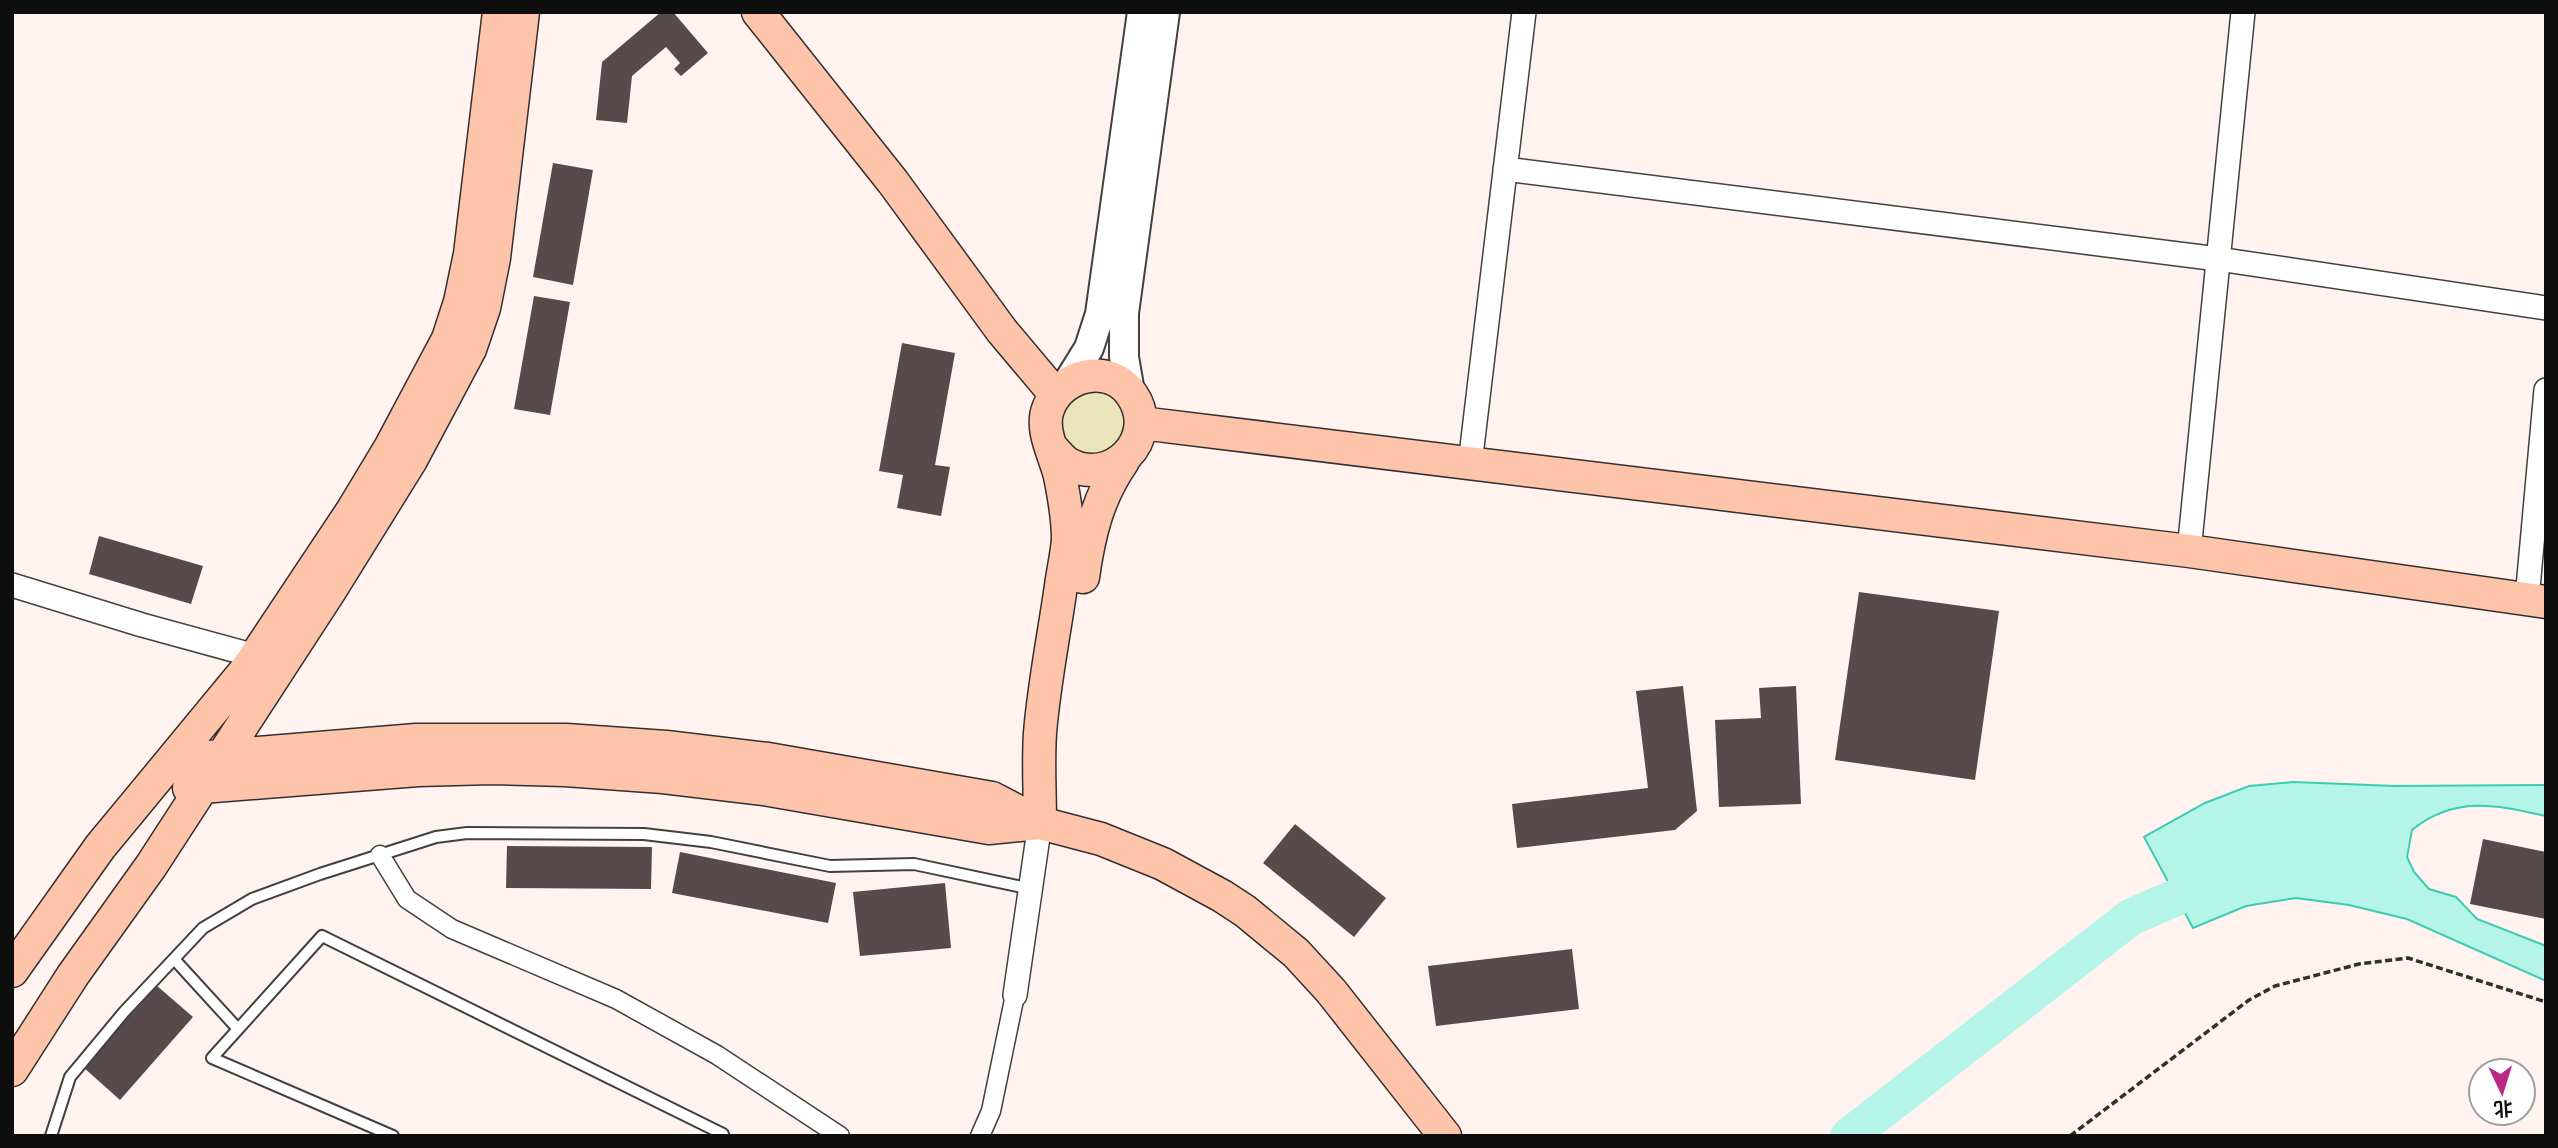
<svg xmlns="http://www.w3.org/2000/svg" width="2558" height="1148" viewBox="0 0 2558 1148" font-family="'PT Serif','Noto Sans SC',serif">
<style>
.green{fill:#e9e4b9}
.water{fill:#b4f5e8;stroke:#3cccb2;stroke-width:2}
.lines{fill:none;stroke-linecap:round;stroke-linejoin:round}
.river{stroke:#b4f5e8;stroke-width:37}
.building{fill:#564a4c}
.service-casing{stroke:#414141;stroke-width:14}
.pedestrian-casing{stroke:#414141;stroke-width:21}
.minor-casing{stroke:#414141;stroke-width:26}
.tertiary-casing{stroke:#414141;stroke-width:32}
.secondary-casing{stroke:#303030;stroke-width:35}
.path{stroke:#303030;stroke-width:3.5;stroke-dasharray:7 3.5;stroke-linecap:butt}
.service{stroke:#fff;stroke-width:10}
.pedestrian{stroke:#fff;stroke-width:18}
.minor{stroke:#fff;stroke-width:23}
.tertiary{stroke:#fff;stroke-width:28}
.secondary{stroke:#fec4aa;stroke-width:32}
</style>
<rect width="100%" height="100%" fill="#fff2ef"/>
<path class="green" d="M1100,389L1117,397L1130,423L1110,455L1081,456C1047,426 1056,396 1100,389Z"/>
<path class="water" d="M2293,782L2395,786L2546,785V816C2497,805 2455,795 2412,830L2407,857L2414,872L2429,889L2456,897L2477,919L2546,946V981L2407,919L2349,905L2296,898L2246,906L2193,928L2144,837L2205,803L2249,786Z"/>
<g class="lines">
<path class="river" d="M1849,1136L2131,917L2223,877"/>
</g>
<path class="building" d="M661,12H673L708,53L681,76L674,69L680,63L666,47L632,76L627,123L596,120L602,62Z
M553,163L593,170L573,285L533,277Z
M534,296L570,302L550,415L514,409Z
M902,343L955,353L935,465L950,467L941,516L897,508L903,475L879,471Z
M99,536L203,566L191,604L89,574Z
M1859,592L1999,611L1975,780L1835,760Z
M1683,686L1697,811L1675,830L1517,848L1512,804L1648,788L1636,691Z
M1796,686L1801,804L1719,807L1715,720L1761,718L1759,688Z
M1295,824L1386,898L1354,937L1263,863Z
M2483,839L2546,852V919L2470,904Z
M507,846L652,847L651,889L506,888Z
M680,852L836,883L828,923L672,893Z
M945,883L951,948L860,956L853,892Z
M1572,949L1579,1009L1436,1026L1428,966Z
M156,985L193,1017L120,1100L83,1067Z"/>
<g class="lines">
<defs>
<path id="service" d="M174,959L238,1029
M51,1136L70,1077L124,1012L203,928L252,899L320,874L436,837L467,833L644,834L711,842L830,866L914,864L1032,889
M393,1136L212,1058L322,936L723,1134"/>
<path id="pedestrian" d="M380,855L407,899L452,929L616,999L717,1055L840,1136
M980,1136L991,1111L1015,995"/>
<path id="minor" d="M1505,169L2218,259L2546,308
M1470,464L1524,12
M2189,551L2243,12
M12,585L142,625L270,660
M2527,599L2546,390
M1015,995L1040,823"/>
<path id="tertiary" d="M1068,382L1089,348L1100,314L1142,12
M1130,392L1124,357V313L1165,12"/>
<path id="secondary" d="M758,12L893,182L1002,331L1055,394
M1141,423L2189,551L2546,602
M1083,577C1089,534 1098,497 1123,461
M172,760L416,740H566L666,747L768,759L992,798L1040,823L1101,839L1163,864L1222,896L1245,911L1296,953L1331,991L1445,1136
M189,788L418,770L492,768L565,770L663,777L764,789L989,828L1040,823
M1040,823C1040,793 1038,763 1040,733C1044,684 1054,635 1061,586C1063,571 1067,554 1068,539C1068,518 1064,496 1060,476C1055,455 1040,430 1048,409C1060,374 1110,362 1132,395C1161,438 1111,489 1067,463C1061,459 1057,453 1052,448
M12,971L100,847L247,669L352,511L390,448L448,339L460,302L470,254L499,12
M12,1070L73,975L151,866L331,589L411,460L470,349L484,308L494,258L523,12"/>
</defs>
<use href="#service" class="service-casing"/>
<use href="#pedestrian" class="pedestrian-casing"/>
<use href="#minor" class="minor-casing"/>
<use href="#tertiary" class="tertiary-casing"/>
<use href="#secondary" class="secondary-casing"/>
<path class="path" d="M2070,1136L2249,1000L2275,986L2359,964L2408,958L2546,1002"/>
<use href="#service" class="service"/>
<use href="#pedestrian" class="pedestrian"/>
<use href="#minor" class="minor"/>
<use href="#tertiary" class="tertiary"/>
<use href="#secondary" class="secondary"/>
</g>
<rect width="2558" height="1148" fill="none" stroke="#0e0e0e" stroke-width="28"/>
<g transform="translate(2502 1092) rotate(176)"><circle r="33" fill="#ffffff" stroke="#9f9f9f" stroke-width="2"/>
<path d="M0-5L12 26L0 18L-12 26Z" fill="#bc2785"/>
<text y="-10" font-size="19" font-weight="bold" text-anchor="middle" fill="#0e0e0e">北</text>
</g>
</svg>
